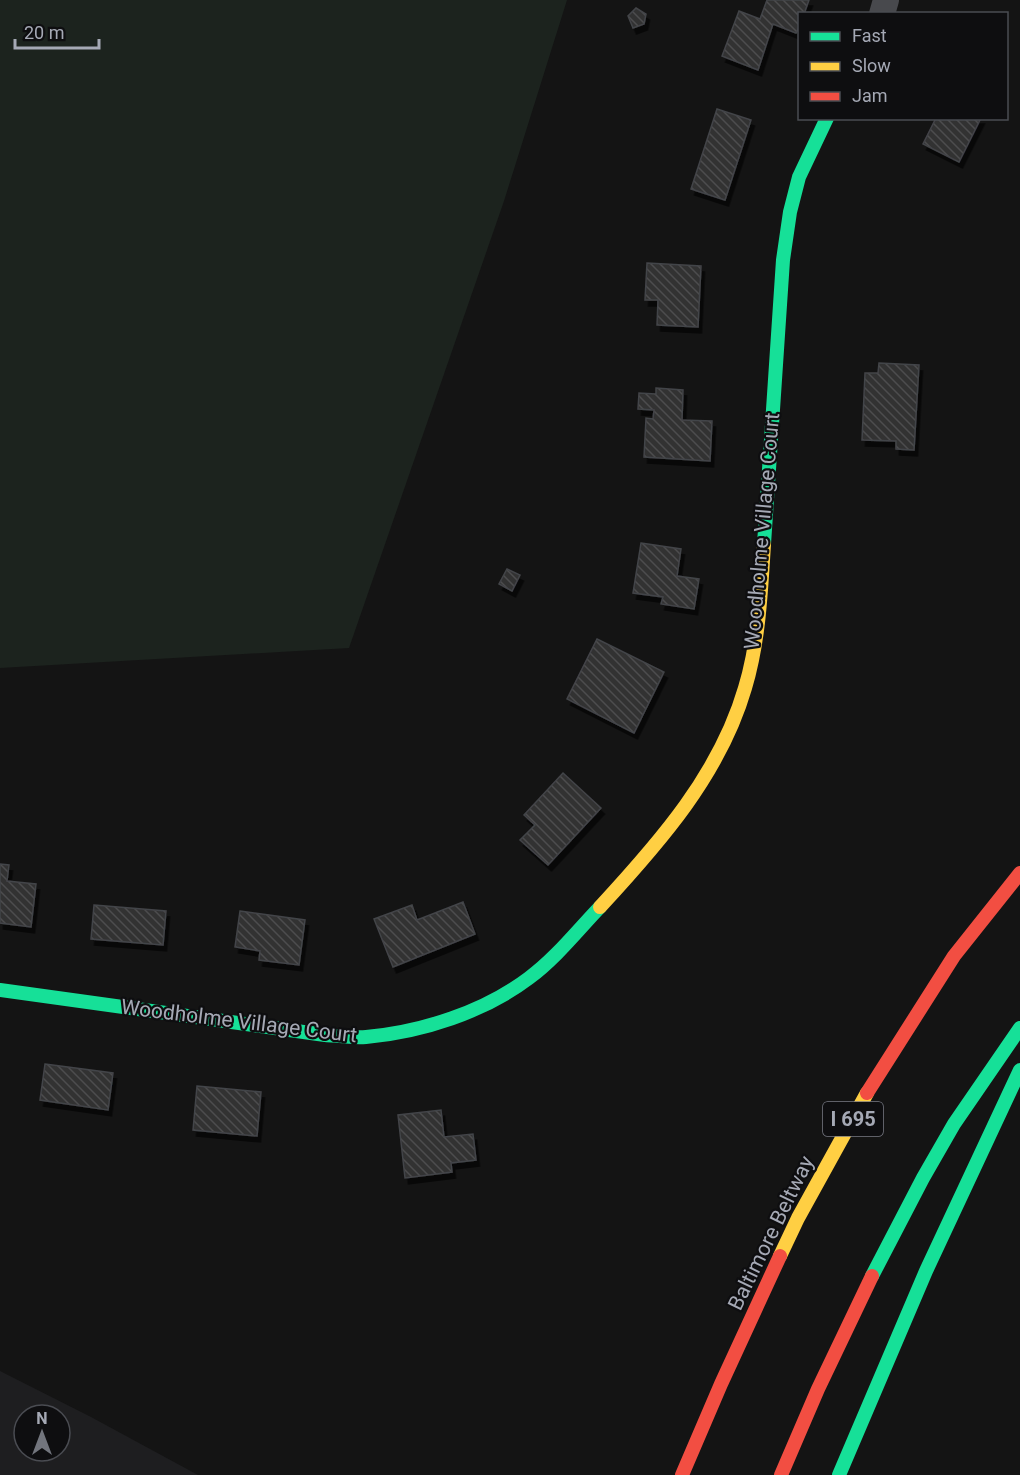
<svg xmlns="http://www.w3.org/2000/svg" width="1020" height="1475" viewBox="0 0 1020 1475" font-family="Roboto,sans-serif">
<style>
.built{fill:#1e1e20;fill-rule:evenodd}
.green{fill:#1c231e}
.building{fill:url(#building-back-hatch);stroke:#434448;stroke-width:1.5;filter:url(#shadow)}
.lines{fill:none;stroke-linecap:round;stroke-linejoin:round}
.street{stroke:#48494d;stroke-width:26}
.fast{stroke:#16e098;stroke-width:14}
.slow{stroke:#ffcf43;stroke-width:14}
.jam{stroke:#f24e42;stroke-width:14}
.labels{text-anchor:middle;stroke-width:4.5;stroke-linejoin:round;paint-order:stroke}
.shield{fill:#0e0e10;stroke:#787a84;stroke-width:1.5}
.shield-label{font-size:20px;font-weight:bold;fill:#a5a9b5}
.street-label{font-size:21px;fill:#a5a9b5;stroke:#0e0e10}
</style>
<defs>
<pattern id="building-back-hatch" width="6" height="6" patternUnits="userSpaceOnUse" patternTransform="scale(1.5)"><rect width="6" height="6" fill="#323233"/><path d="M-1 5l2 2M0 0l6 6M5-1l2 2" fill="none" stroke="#4d4d4e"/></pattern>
<filter id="shadow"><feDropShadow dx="3.5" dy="6" stdDeviation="0" flood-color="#0009"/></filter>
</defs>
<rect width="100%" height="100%" fill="#141414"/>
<path class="built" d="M0,1371L91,1417L198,1475H0ZM24,1415H60V1451H24Z"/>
<path class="green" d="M0,0H567L504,201L349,648L0,668Z"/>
<path class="building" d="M767,0H809L804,14H800V25L796,33L773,24L758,70L722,56L739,11L760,19Z
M636,8L646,14L644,24L633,28L628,16Z
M717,109L751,120L725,200L691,189Z
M936,118H981L959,162L923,144Z
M647,263L701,266L698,327L657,325L658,300H645Z
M879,363L919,365L914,450L896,449V441L862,440L865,373H878Z
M656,388L683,390L682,420L712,421L710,461L644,457L646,418L653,419L654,410L638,409L639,393L656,394Z
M641,543L681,549L677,576L699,579L694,609L661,604L663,597L633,593Z
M507,569L520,575L512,591L499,584Z
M597,639L664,672L634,733L567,699Z
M563,773L601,808L548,865L520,840L535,825L524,815Z
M0,864L9,865L7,881L36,884L31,927L0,923Z
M463,902L475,934L393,967L374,919L412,905L417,920Z
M94,905L166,911L163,945L91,939Z
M240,911L305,920L299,965L259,960L260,951L235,947Z
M45,1064L113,1073L108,1110L40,1100Z
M197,1086L261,1092L257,1136L193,1130Z
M441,1110L444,1137L473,1134L476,1160L451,1163L452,1172L405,1178L398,1115Z"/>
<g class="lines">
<path class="street" d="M882,14L886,0"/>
<path class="fast" d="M764,544L783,260L790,212L799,177L827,118
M0,990L325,1035C339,1036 353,1038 366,1037C422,1032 484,1012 529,978C556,958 577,931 600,907
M872,1276L923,1178L954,1124L1020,1028
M839,1475L926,1271L1020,1070"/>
<path class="slow" d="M600,907C660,842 720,774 745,688C759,642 761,592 764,544
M780,1256L798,1218L867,1093"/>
<path class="jam" d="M867,1093L954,956L1020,873
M682,1475L721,1384L780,1256
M781,1475L818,1389L872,1276"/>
</g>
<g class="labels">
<rect class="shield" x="823" y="1102" width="60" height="34" rx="4.5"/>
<g class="shield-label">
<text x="853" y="1126">I 695</text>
</g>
<g class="street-label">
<text transform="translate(762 531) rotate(-85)" y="7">Woodholme Village Court</text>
<text transform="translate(239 1021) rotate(7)" y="7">Woodholme Village Court</text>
<text transform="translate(771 1233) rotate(-64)" y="7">Baltimore Beltway</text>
</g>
</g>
<rect x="798" y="12" width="210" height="108" fill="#0e0e10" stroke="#4a4c52" stroke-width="1.5"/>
<rect x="810" y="32" width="30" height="9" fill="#16e098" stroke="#4a4c52" stroke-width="1.5"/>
<text x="852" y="42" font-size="18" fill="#a5a9b5">Fast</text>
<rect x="810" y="62" width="30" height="9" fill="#ffcf43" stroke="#4a4c52" stroke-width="1.5"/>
<text x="852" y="72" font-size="18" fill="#a5a9b5">Slow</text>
<rect x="810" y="92" width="30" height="9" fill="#f24e42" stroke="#4a4c52" stroke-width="1.5"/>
<text x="852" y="102" font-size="18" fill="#a5a9b5">Jam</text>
<g transform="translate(42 1433)"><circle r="28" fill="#0e0e10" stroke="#4a4c52" stroke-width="1.5"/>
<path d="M0-4.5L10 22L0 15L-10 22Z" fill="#72757d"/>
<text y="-9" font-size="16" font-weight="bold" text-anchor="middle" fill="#a5a9b5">N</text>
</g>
<path d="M15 39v9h84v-9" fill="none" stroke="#a5a9b5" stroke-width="3"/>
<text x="24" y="39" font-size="18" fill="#a5a9b5" stroke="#0e0e10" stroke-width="4.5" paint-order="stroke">20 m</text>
</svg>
